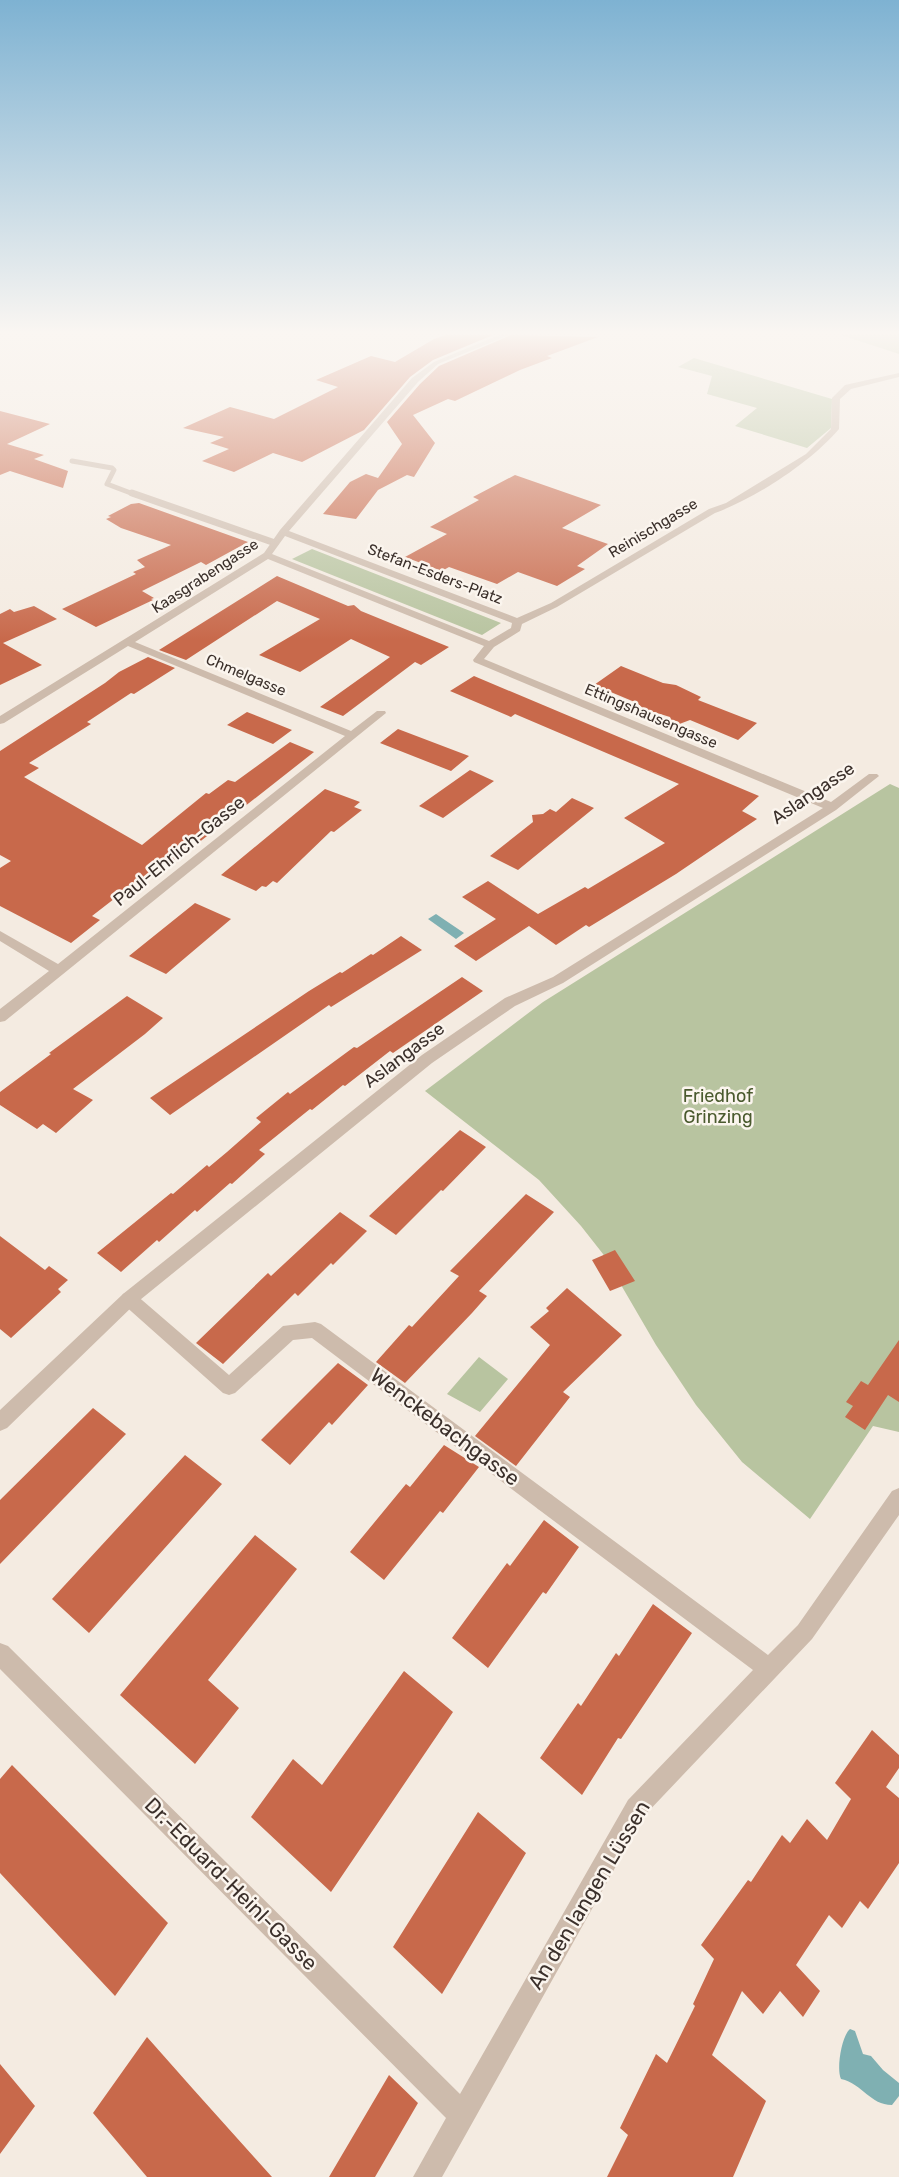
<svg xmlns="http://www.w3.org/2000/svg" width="899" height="2177" viewBox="0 0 899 2177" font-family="Rubik,sans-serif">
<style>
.green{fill:#b8c4a0}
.water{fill:#7fb0b2}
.building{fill:#c8694b}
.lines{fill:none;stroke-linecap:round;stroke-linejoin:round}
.service-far1{stroke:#cdbbac;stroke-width:5}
.service{stroke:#cdbbac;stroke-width:7}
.pedestrian{fill:#cdbbac;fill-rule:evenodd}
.minor{fill:#cdbbac;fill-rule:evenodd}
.labels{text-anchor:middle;stroke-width:5;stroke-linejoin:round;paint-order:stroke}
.far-street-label{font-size:15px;fill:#3b302b;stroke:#fbf5ee}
.street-label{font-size:18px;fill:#3b302b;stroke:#fbf5ee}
.park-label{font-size:18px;fill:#4a5a2e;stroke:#fbf5ee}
.near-street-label{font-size:21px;fill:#3b302b;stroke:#fbf5ee}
</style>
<rect width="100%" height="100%" fill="#f4ebe1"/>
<path class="green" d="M841,335H899V354Z
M694,358L832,399L831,428L807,448L735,426L757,408L707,394L712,376L678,367Z
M312,549L501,623L482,635L292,559Z
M890,784L899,788V1432L873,1426L810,1519L742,1462L696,1405L656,1345L603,1254L581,1226L539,1180L425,1091L543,1002Z
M479,1357L508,1379L480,1412L447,1394Z"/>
<path class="water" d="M436,914L464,933L456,939L428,919Z
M850,2029L855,2031L863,2054L871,2056L883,2070L899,2083V2096L892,2105C870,2105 863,2084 841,2079C836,2069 842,2035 850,2029Z"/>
<path class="building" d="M446,335H493L433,360L410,377L364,430L302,462L273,453L234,472L202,461L229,449L210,443L224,437L183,428L230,407L274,419L338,387L316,380L371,356L395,362L434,339Z
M511,335L598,337L547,356L552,358L520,370L455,401L448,399L413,415L435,443L414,477L407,475L378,490L356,519L323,514L350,482L366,474L378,478L402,444L387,422L420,384L439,366Z
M0,411L50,424L7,444L44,455L34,459L68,471L63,488L10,471L0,475Z
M515,475L601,505L562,528L608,544L577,566L585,569L557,586L518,572L497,584L449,567L442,571L405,557L447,534L430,527L479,500L473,497Z
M139,503L248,542L206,565L201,562L142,591L154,598L151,599L153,600L96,627L62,609L136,574L133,572L145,567L137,560L171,545L121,528L106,519L111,517L108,516L131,504Z
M277,576L348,606L354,605L361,611L449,647L421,665L415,662L343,716L320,707L390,657L351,639L300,672L259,655L320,619L277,601L186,660L159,650Z
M34,606L57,619L3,643L42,665L0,685V614L10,609L14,612Z
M148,657L175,668L134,694L131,693L87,722L91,724L29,763L39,768L24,777L142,845L206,793L209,794L228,780L235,782L290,742L314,752L188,851L143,880L141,878L92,916L100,920L71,943L0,906V868L11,861L0,855V751L105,683L119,672Z
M621,666L663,683L676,685L701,697L698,700L757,723L738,740L690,720L674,726L670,717L644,709L637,703L594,685Z
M474,676L759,796L742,811L757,819L676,874L589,927L586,925L556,945L529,926L476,961L454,946L496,919L462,897L488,881L538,914L585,887L588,889L665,843L624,818L679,784L515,714L511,717L450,691Z
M247,712L292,730L273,744L227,725Z
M398,729L469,756L451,771L380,743Z
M470,770L494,781L443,818L419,806Z
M325,789L360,802L354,807L362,810L334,832L331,831L277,883L273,881L266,887L262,886L256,891L221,875Z
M572,798L594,808L518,870L490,856L533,822L532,815L543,814L550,809L556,812Z
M195,903L231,919L166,974L129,956Z
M401,936L422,950L331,1007L329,1005L170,1115L150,1098L309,991L340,972L342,973L371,954L373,955Z
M462,977L483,991L393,1053L390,1051L345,1086L343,1085L312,1110L310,1109L259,1150L265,1154L232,1184L230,1183L197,1212L195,1210L159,1242L157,1240L121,1272L97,1253L171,1193L173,1194L207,1165L209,1167L227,1152L261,1122L256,1118L288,1092L290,1094L354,1047L357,1048Z
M127,996L163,1018L145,1034L73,1089L93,1100L56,1133L43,1124L37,1129L0,1105V1092L51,1054L49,1053Z
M460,1130L486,1147L443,1191L441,1190L396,1235L369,1216Z
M526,1194L554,1212L479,1291L487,1296L472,1313L405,1383L376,1362L409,1325L412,1327L459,1276L450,1271Z
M340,1212L367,1231L333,1265L331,1263L298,1296L295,1293L223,1364L196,1343L268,1273L271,1276Z
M0,1236L45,1270L49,1266L68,1280L58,1289L61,1292L11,1338L0,1329Z
M615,1250L635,1281L610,1291L592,1260Z
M567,1288L622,1335L563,1392L570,1397L516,1466L475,1436L550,1345L530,1327L549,1311L546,1308Z
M899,1340V1402L888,1395L865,1430L845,1417L853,1406L846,1402L861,1381L868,1385Z
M338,1363L368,1385L332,1425L329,1422L290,1465L261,1440Z
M93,1408L126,1434L0,1564V1500Z
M444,1445L479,1467L443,1513L440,1511L384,1580L350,1552L406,1484L410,1487Z
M185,1455L222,1484L89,1633L52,1599Z
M544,1520L579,1547L546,1594L543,1592L488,1668L452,1638L507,1563L510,1566Z
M255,1535L297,1569L208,1680L239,1708L195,1764L120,1695Z
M653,1604L692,1633L621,1739L618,1738L582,1795L540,1758L578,1703L581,1706L616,1653L619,1656Z
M404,1671L453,1712L331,1892L251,1817L293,1759L322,1785Z
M872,1730L899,1755V1768L886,1787L899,1798V1863L868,1909L860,1901L842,1928L829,1915L796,1965L820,1991L803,2017L780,1991L763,2014L742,1991L712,2055L766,2101L733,2177H607L628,2135L620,2128L656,2054L667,2063L695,2006L693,2004L714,1959L701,1945L748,1880L751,1882L782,1835L790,1843L807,1819L827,1840L851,1799L835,1783Z
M12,1765L168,1923L115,1996L0,1873V1779Z
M478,1812L526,1853L442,1994L393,1947Z
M147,2037L193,2089L272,2177H147L93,2113Z
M0,2064L35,2106L0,2154Z
M389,2075L418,2103L375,2177H329Z"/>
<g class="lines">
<path class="service-far1" d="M72,461L112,468L114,470L107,484L136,495"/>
<path class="service" d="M132,493L275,543"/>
<path class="pedestrian" d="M129,1291L135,1294L229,1375L283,1326L315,1322L321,1324L552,1495L555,1502L552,1509L545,1512L538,1509L312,1338L293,1340L235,1393L229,1395L223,1393L123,1304L120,1299L123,1294Z"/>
<path class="minor" d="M499,335H509L438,364L418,382L289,531L517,618L551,603L709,509L726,503L806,454L831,429L832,398L845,385L899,373V377L851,389L840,399L839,429C811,462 756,498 715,513L557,607L522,624L520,631L494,647L484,659L831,802L869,774H877L879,776L836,810L563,983L515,1006L432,1063L135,1304L7,1428L0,1431V1410L123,1294L422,1055L505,998L553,977L823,808L474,662L473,660L484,646L268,559L135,642L351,731L377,711H385L386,713L5,1021L0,1022V1009L49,971L0,941V931L58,964L345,736L128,646L4,723L0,724V716L264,553L280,530L412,378L434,362ZM285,536L512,623L511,628L489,641L272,554Z
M899,1488V1515L812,1639L644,1816L442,2177H413L446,2118L0,1669V1643L8,1646L460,2094L628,1800L753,1670L538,1509L535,1502L538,1495L545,1492L552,1495L768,1655L798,1625L892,1491Z"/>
</g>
<linearGradient id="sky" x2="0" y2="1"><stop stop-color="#7eb2d2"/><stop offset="0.52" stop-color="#faf6f2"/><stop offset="1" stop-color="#faf6f2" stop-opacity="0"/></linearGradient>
<rect width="899" height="640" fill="url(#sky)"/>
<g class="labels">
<g class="far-street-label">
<text transform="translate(653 528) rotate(-31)" y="5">Reinischgasse</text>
<text transform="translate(435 574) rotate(21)" y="5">Stefan-Esders-Platz</text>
<text transform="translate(205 576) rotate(-33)" y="5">Kaasgrabengasse</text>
<text transform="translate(246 675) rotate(23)" y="5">Chmelgasse</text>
<text transform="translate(651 716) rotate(23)" y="5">Ettingshausengasse</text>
</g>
<g class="street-label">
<text transform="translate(813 793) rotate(-34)" y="6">Aslangasse</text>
<text transform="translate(179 851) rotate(-39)" y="6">Paul-Ehrlich-Gasse</text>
<text transform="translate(404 1055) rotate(-37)" y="6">Aslangasse</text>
</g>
<g class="park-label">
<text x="718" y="1102">Friedhof<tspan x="718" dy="21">Grinzing</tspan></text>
</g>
<g class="near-street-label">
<text transform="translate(445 1427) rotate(37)" y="7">Wenckebachgasse</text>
<text transform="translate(231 1884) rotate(45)" y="7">Dr.-Eduard-Heinl-Gasse</text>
<text transform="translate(589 1895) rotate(-59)" y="7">An den langen Lüssen</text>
</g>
</g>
</svg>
